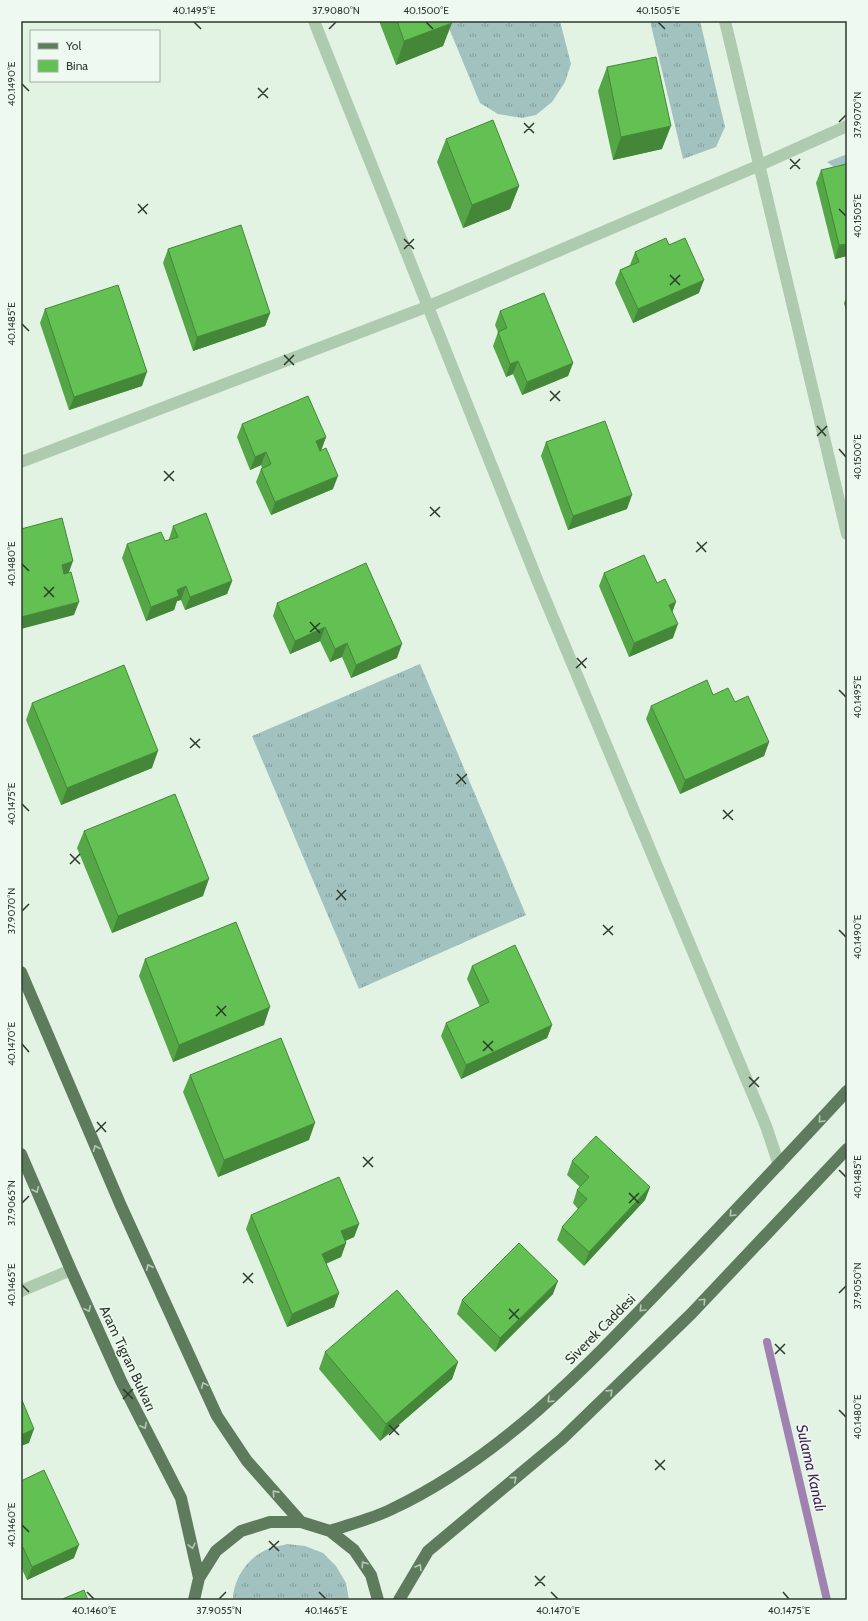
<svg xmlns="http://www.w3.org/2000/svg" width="868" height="1621" viewBox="0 0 868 1621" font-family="Cabin,sans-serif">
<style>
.grass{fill:url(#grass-tufts)}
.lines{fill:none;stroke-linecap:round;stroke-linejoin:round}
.stream{stroke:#9f82af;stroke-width:8}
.minor{stroke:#aecbb0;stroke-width:12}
.major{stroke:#5f7b5e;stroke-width:12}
.wall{fill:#54a647}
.shaded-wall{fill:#458739}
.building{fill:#62c152;stroke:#458739}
.oneway{stroke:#b5c7b6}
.ticks{fill:none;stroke:#2d3a2c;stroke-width:1.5}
.labels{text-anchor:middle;stroke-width:3;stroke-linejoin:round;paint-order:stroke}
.street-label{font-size:14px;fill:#2d3a2c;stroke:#eefaf0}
.water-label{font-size:15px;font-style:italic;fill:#48235a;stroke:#eefaf0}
.neatline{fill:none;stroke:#2d3a2c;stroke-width:1.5}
.ticks-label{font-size:10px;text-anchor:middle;fill:#2d3a2c}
</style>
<defs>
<pattern id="grass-tufts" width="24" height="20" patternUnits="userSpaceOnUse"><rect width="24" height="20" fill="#a2c2c0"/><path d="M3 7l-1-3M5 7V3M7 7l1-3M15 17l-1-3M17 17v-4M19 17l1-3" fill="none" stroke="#849f9c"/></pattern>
</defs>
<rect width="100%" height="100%" fill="#e2f3e4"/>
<path class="grass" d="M446,21H560L571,64L565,82L552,102L536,115L522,118L498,114L480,103Z
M650,21H700L725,127L716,147L683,159Z
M847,154V170L839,171L827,162Z
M420,664L526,915L359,989L252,736Z
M287,1544L305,1546L323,1553L336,1566L346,1583L349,1600H233C233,1579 248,1557 268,1549C274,1546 281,1546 287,1544Z"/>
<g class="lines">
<path class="stream" d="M767,1342L827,1600"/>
<path class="minor" d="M314,21L538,582L766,1126L779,1165
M725,21L847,534
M21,462L429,306L760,165L847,126
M21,1291L71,1270"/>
<path class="major" d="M21,972L121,1206L217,1416L247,1461L301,1522
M21,1154L71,1270L121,1381L181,1498L199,1578
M330,1531C350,1524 372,1519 392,1509C504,1456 590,1363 674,1275C732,1214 790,1153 847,1091
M194,1600L199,1578L216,1551L241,1531L270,1522H301L330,1531L354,1550L371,1575L378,1600
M399,1600L428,1551L562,1439L691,1314L847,1149"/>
</g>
<path class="wall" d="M379,21H451L443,46L396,65Z
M607,67L662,149L613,160L598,91Z
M446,139L519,186L510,209L463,228L437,162Z
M821,170L847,256L835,259L816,183Z
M669,245L699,293L633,323L615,283L620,270L630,265L635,252Z
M168,249L270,313L265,326L193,351L163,263Z
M847,296V314L844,303Z
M45,309L142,386L69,410L40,323Z
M500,311L573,363L568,376L522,395L513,374L506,377L493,346L498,332L495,325Z
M242,424L326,437L321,450L333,489L271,515L256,482L261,469L262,468L261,465L250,470L237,437Z
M546,442L627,509L568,530L541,456Z
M173,526L232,581L227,594L185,610L181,600L177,601L174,610L146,621L122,558L127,544L165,541L169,540V539Z
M604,573L657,583L672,611L673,638L629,657L599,586Z
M277,603L397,658L351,678L342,657L330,662L320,641L290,654L273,616Z
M713,695L735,702L769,742L764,756L680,794L646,719L651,706Z
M32,703L152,768L61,805L26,720Z
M84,831L203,896L112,933L77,848Z
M145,959L264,1025L173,1062L139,976Z
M472,966L552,1025L547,1038L461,1079L441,1036L446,1023L480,1007L467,979Z
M190,1075L309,1140L218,1177L183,1092Z
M572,1161L650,1187L645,1200L584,1266L557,1240L562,1227L578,1209L573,1203L577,1190L580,1187L567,1175Z
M251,1215L359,1224L354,1237L345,1241L346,1243L341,1257L326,1264L339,1293L334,1307L287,1327L246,1229Z
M553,1294L495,1352L457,1314L462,1300Z
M325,1352L458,1362L452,1379L380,1441L319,1369Z
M21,1481L74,1558L27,1580L21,1567Z"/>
<path class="shaded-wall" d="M452,23L443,46L396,65L404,41Z
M671,126L662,149L613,160L621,137Z
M519,186L510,209L463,228L472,205Z
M847,244V256L835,259L839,245Z
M704,280L699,293L633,323L638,309Z
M270,313L265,326L193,351L197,337Z
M518,361L513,374L506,377L510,364Z
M573,363L568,376L522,395L527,382Z
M147,372L142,386L69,410L74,397Z
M326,437L321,451L311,455L316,441Z
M266,452L261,465L250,470L255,457Z
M338,476L333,489L271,515L275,502Z
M632,495L627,509L568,530L573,516Z
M73,561L68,575L57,578L62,565Z
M232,581L227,594L185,610L190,597Z
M186,586L181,600L177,601L174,610L146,621L151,607L177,590Z
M79,602L74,615L21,629V617Z
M676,602L671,616L669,605Z
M678,624L673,638L629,657L634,643Z
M325,627L320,641L290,654L295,641Z
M347,643L342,657L330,662L335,649Z
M402,644L397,658L351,678L356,665Z
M769,742L764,756L680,794L685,780Z
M158,751L152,768L61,805L67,788Z
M209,879L203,896L112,933L118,916Z
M270,1007L264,1025L173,1062L179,1045Z
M552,1025L547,1038L461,1079L466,1065Z
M315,1123L309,1140L218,1177L224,1160Z
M650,1187L645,1200L584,1266L589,1252Z
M359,1224L354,1237L336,1245L341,1231Z
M346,1243L341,1257L317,1267L322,1254Z
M558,1281L553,1294L495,1352L500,1338Z
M339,1293L334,1307L287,1327L292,1314Z
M458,1362L452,1379L380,1441L386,1424Z
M34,1429L29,1443L21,1446V1435Z
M79,1545L74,1558L27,1580L32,1567Z"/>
<path class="building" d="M397,21H451L452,23L404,41Z
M656,57L671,126L621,137L607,67Z
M493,120L519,186L472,205L446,139Z
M847,164V244L839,245L821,170Z
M241,225L270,313L197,337L168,249Z
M666,238L669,245L685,238L704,280L638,309L620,270L639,262L635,252Z
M118,285L147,372L74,397L45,309Z
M544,293L573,363L527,382L518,361L510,364L498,332L507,328L500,311Z
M308,396L326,437L316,441L320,451L326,448L338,476L275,502L261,469L271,464L266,452L255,457L242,424Z
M605,421L632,495L573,516L546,442Z
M206,513L232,581L190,597L186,586L177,590L179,596L151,607L127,544L161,532L165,541L178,537L173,526Z
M62,518L73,561L62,565L64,574L71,572L79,602L21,617V529Z
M644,555L657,583L665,579L676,602L669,605L678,624L634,643L604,573Z
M366,563L402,644L356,665L347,643L335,649L325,627L295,641L277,603Z
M124,665L158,751L67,788L32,703Z
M707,680L713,695L728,688L735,702L748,696L769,742L685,780L651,706Z
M175,794L209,879L118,916L84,831Z
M236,922L270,1007L179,1045L145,959Z
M515,945L552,1025L466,1065L446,1023L489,1002L472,966Z
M281,1038L315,1123L224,1160L190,1075Z
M596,1136L650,1187L589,1252L562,1227L587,1199L577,1190L589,1177L572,1161Z
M339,1177L359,1224L341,1231L346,1243L322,1254L339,1293L292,1314L251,1215Z
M519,1243L558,1281L500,1338L462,1300Z
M397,1290L458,1362L386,1424L325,1352Z
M21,1398L34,1429L21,1435Z
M44,1470L79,1545L32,1567L21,1543V1481Z
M84,1590L88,1600H60Z"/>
<defs><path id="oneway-chevron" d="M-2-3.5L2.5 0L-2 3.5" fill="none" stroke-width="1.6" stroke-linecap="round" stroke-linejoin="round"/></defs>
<g class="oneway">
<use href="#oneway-chevron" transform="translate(821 1120) rotate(133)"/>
<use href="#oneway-chevron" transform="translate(96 1148) rotate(-113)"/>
<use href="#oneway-chevron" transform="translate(36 1190) rotate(67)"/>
<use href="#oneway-chevron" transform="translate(732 1214) rotate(134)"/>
<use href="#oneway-chevron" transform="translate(149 1267) rotate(-115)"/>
<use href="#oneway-chevron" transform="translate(703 1301) rotate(-46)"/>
<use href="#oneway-chevron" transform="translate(88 1309) rotate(65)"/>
<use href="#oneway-chevron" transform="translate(642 1309) rotate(134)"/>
<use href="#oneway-chevron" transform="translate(204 1385) rotate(-114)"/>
<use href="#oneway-chevron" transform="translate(610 1392) rotate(-44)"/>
<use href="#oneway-chevron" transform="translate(550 1400) rotate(136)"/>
<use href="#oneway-chevron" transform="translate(144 1426) rotate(63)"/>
<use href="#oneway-chevron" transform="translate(514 1479) rotate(-40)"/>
<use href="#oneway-chevron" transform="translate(275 1493) rotate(-132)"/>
<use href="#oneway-chevron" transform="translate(192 1546) rotate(77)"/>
<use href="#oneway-chevron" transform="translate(364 1564) rotate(-124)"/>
<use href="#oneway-chevron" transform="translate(419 1567) rotate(-59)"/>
</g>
<path class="ticks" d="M194,22L201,29M426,22L433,29M658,22L665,29M329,29L336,22M22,84L29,91M258,88L268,98M258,98L268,88M839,122L846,115M524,123L534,133M524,133L534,123M790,159L800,169M790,169L800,159M138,204L147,214M839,209L846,216M138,213L148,204M404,239L414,249M404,249L414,239M670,275L680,285M670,285L680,275M22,324L29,331M284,355L294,365M284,365L294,355M550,391L560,401M550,401L560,391M817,426L826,436M817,436L827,426M839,449L846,457M164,471L174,481M164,481L174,471M430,507L440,517M430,516L440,507M697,542L706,552M696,552L707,542M22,564L29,571M44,587L54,597M44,597L54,587M310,622L320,633M310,632L320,623M577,658L586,668M576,668L587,658M839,690L846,697M190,738L200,748M190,748L200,739M457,774L466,784M456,784L467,774M22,804L29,811M723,810L733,820M723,819L733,810M70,854L80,864M70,864L80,854M337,890L346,900M336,900L346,890M22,911L29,904M603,925L613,935M839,930L846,937M603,935L613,926M217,1006L226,1016M216,1016L226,1006M483,1041L493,1051M22,1044L29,1052M483,1051L493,1041M749,1077L759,1087M749,1087L759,1077M97,1122L106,1132M96,1132L106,1122M363,1157L373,1167M363,1167L373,1157M839,1170L846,1177M629,1193L639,1203M22,1203L29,1196M629,1203L639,1193M243,1273L253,1283M243,1283L253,1273M22,1285L29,1292M839,1293L846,1286M509,1309L519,1319M509,1319L519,1309M775,1344L785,1354M775,1354L785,1344M123,1389L133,1399M123,1399L133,1389M839,1410L846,1417M389,1425L399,1435M389,1435L399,1425M655,1460L665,1470M655,1470L665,1460M22,1525L29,1532M269,1541L279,1551M269,1550L279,1541M535,1576L545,1586M535,1586L545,1576M87,1592L94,1599M319,1592L326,1599M551,1592L558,1599M783,1592L789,1599M219,1599L226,1592"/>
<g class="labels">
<g class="street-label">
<text transform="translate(600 1329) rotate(-45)" y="5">Siverek Caddesi</text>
<text transform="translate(128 1358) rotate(65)" y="5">Aram Tigran Bulvarı</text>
</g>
<g class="water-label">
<text transform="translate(811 1468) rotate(77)" y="5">Sulama Kanalı</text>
</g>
</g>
<rect width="868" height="1621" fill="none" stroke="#eefaf0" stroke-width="44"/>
<rect x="30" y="30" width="130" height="52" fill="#eefaf0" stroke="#a1ada2"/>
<rect x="38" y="43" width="20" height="6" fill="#5f7b5e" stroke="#a1ada2"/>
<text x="66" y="50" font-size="12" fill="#2d3a2c">Yol</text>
<rect x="38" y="60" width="20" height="12" fill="#62c152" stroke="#a1ada2"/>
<text x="66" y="70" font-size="12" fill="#2d3a2c">Bina</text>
<rect x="22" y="22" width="824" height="1577" class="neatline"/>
<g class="ticks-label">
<text x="194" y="14">40.1495°E</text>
<text x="336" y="14">37.9080°N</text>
<text x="426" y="14">40.1500°E</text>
<text x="658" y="14">40.1505°E</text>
<text transform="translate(11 84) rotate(-90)" y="4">40.1490°E</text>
<text transform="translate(857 115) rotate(-90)" y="4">37.9070°N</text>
<text transform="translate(857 216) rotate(-90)" y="4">40.1505°E</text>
<text transform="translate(11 324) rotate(-90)" y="4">40.1485°E</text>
<text transform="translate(857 457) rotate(-90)" y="4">40.1500°E</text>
<text transform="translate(11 564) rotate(-90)" y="4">40.1480°E</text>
<text transform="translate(857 697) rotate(-90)" y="4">40.1495°E</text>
<text transform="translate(11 804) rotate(-90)" y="4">40.1475°E</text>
<text transform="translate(11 911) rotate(-90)" y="4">37.9070°N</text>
<text transform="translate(857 937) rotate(-90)" y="4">40.1490°E</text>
<text transform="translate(11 1044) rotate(-90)" y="4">40.1470°E</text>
<text transform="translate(857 1177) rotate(-90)" y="4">40.1485°E</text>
<text transform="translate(11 1203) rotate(-90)" y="4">37.9065°N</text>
<text transform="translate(11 1285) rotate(-90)" y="4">40.1465°E</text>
<text transform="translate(857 1286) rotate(-90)" y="4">37.9050°N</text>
<text transform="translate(857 1417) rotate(-90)" y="4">40.1480°E</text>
<text transform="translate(11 1525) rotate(-90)" y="4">40.1460°E</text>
<text x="94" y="1614">40.1460°E</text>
<text x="219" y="1614">37.9055°N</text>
<text x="326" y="1614">40.1465°E</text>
<text x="558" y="1614">40.1470°E</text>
<text x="789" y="1614">40.1475°E</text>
</g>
</svg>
